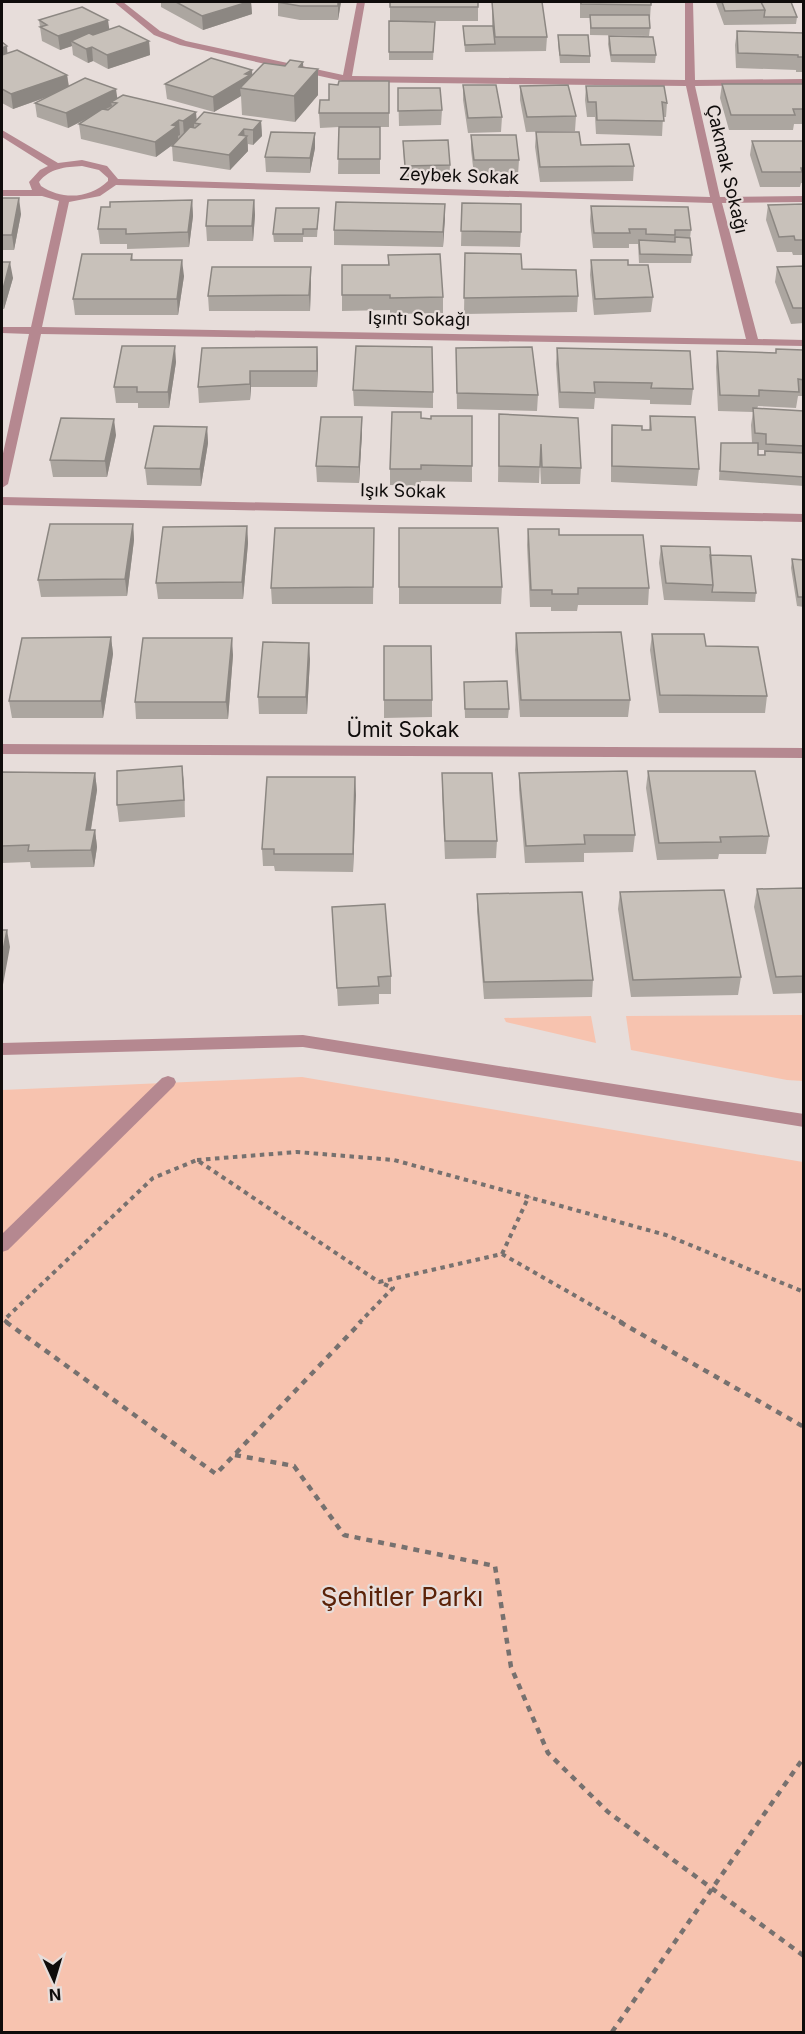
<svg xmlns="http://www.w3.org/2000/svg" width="805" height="2034" viewBox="0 0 805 2034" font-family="Inter,sans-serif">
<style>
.green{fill:#f7c3af}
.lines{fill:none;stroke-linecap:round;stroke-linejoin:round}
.path-far1{stroke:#77716f;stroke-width:4;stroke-dasharray:4.5 4.5;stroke-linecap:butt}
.path{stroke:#77716f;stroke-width:4.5;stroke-dasharray:6 6;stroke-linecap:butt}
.service{fill:#b58890;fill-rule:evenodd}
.minor{fill:#b58890;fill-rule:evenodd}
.wall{fill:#aca6a0;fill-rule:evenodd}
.shaded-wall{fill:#8c8782}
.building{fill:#c8c1ba;stroke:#8c8782;stroke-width:1.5}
.labels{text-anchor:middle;stroke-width:4.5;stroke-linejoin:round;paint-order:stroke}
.far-street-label{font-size:18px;fill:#0f0c0b;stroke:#e7ddda}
.street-label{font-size:21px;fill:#0f0c0b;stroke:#e7ddda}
.near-park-label{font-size:26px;fill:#5b2208;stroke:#e7ddda}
</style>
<rect width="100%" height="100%" fill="#e7ddda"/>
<path class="green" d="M803,1015V1081L787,1080L631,1050L626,1016Z
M591,1016L596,1043L506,1022L504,1018Z
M302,1077L803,1162V2032H2V1090Z"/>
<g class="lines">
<path class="path-far1" d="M197,1160L297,1152L394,1160L666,1235L804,1292
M502,1254L529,1196
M379,1282L502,1254L623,1323
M8,1323L4,1320L153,1178L197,1160L379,1282
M359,1323L393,1288L379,1282"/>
<path class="path" d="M6,1322L216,1474L361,1322
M620,1322L804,1427
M235,1455L294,1466L344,1535L495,1566L511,1667L548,1753L608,1812L804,1956
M612,2032L804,1757"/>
<path class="service" d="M168,1076L174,1078L176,1082L174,1086L8,1250L2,1252V1234L162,1078Z"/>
<path class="minor" d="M114,2H123L160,31L186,41L343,75L357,2H365L352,76L685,80V2H693L695,80L804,79V85L695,86L720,197L804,196V202L722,203L758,339L804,340V346L41,334L8,484L2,488V458L29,334L2,333V327H31L59,201L42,196H2V190H32L29,182L40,170L48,166L2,137V130L58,163L82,160L107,166L118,179L710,197L686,86L347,82L180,45L154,35ZM82,166L99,170L108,178V181C89,199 62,200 41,186L39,182C50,168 65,167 82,166ZM116,185L712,203L746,339L42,327L69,202L100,196Z
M2,497L804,514V522L2,505Z
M2,744L804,748V758L2,754Z
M303,1035L804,1114V1127L303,1047L2,1055V1043Z"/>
</g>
<path class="wall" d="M161,2H251L252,14L203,30L161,7Z
M278,2H341L338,20H300L278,16Z
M390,2H478V21H390Z
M492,2L547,37L546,51L465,52L463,26H492Z
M580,2H651L650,19H649L650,28L649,36L590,35V18H580Z
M717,2H791L797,17L796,24L724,25L716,3Z
M39,20L109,29L149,41L150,55L108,69L93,61L88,63L73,55L72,46L60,50L42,41Z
M389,21L435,22L433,60H389Z
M737,31L804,33V72H796V70L736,68L735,45Z
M558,35L590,56V63H560L558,43Z
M609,36L656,55L655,63L611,62L608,44Z
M2,42L7,46V53L67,75L69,86L197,119L261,121L262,136L253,145L248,144V151L230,170L173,161L172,146L173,144L156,157L81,139L79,124L86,119L68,128L37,117L35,103L47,97L13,109L2,103Z
M285,66L304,67L318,95L295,122L242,115L241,96L214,112L167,99L165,84L252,70V75Z
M389,81V127H380V174H338L339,127L320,128L319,113L338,85Z
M722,84H804V124H794L793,130H729L720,98Z
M463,85L502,117L501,132L468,133L463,100Z
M520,86L576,116L575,131L526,132L520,100Z
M586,86L667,103L666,117H663L662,136L596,134L595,117H587L585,100Z
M398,88L442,110L441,125L399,126Z
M536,132L581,145L634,166L633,181L540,182L535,147Z
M471,135L519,160L518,175H474L471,150Z
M403,141L450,165L449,180L405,181Z
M752,141H804V183H801L800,187H760L750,155Z
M315,148L310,173L266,172L265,157Z
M2,198L21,214L14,250H2Z
M192,200L193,216L189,247L127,249V244H100L98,229L110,207Z
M254,200L255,215L253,241H207L206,226Z
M462,203L521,232L520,247L461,246Z
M445,204L443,247L334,245V230Z
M804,204V255H793L792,252H777L766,220L768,205Z
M591,206L691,230L690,238L692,255L691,263H639L638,244H629V248H593L590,221Z
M319,208L317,237H303V242H274L273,234Z
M465,253L522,269L578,296L577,312L464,314Z
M132,254L133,260L184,276L178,315H75L73,299Z
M388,255L443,297V313L390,314V310L342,311V295L388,265Z
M591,260L628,265L653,297L651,312L594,315L590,275Z
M2,262L13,278L4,309H2Z
M804,266V323L791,324L775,282L777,267Z
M311,267V282L310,311H209L208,296Z
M202,348L318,363L317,387H251L250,400L199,403L198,387Z
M456,348L538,395L537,411L457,409Z
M557,348L693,389L691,405L650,404V400L595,398L594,409L559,408L556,364Z
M717,351L804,356V394L803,396H798L796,408L758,406L757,409L804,411V486L719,480L721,443H752L751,425L753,412L718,411L716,367ZM758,450H764V455H758Z
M176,362L169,408H138V403H116L114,387Z
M353,390L433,392V408L354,406Z
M499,414L581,468L580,484H541L540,462L539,483L498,482Z
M650,416L699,469L697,486L611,482V441L612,425L642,430H649Z
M362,417V433L359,483L317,482L316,466Z
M421,418L431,419L472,466V482L421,481V486L390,485V469Z
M207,427L208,443L201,486L147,485L145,468Z
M116,435L107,477H53L50,460Z
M133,524L134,540L127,596L41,597L38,580Z
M247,526L248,543L243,599H158L156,583Z
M374,528L373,604H272L271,588Z
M399,528L502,587L501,604H399Z
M528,529L559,535L649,588L648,605H578L577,611H551V607H530L527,545Z
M661,546L710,555L756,593L755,602L664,600L659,563Z
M792,559L804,560V607L797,606L791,568Z
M516,633L630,700L628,717H520L515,650Z
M652,634L767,696L765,713H659L650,650Z
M111,637L113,654L103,718H12L9,701Z
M384,646L432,700V717L384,718Z
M233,655L228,719H136L135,702Z
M310,659L307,714H259L258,697Z
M464,682L509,709L508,718H465Z
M182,766L185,817L119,822L117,805Z
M648,771L769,836L766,854H719L718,859L657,860L646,788Z
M2,772L95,773L97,790L91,830H95L97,847L94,867L31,868L30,862L2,863Z
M442,773L497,841L496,858L445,859L442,790Z
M519,773L635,835L633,852L584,853V862L525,863L519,790Z
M355,777L353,872L275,871L274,866H263L262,849Z
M804,888V993L773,994L754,907L757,889Z
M620,892L741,977L738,995L631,997L618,909Z
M477,894L593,980L592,997L484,999L477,911Z
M332,907L391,976V994H379V1004L338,1006Z"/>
<path class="shaded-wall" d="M248,2H251L252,14L203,30L202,16Z
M338,2H341L338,20Z
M108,20L110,34L71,41L72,46L60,50L58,36Z
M149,41L150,55L108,69L107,55Z
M7,46L8,61L2,62V48Z
M92,47L93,61L88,63L86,49Z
M303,62L304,84L318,69V95L295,122L294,96L299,67Z
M252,70L253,84L240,88L241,96L214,112L213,97Z
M67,75L69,89L13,109L11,94Z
M116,89L118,103L111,102L112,106L68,128L66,113Z
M196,112L197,123H194V129L184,136L183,121Z
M179,120L180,135L178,136V141L156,157L155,142L172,125Z
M261,121L262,136L253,145V130Z
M244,129L245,139L247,136L248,151L230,170L229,155L239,135Z
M315,133V148L310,173V158Z
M19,198L21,214L14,250L12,235Z
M192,200L193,216L189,247L188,232Z
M254,200L255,215L253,241L252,226Z
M445,204V219L443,247V232Z
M182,260L184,276L178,315L177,299Z
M10,262L13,278L4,309L2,293Z
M311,267V282L310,311L309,295Z
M175,346L176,362L169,408L168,392Z
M317,347L318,363L317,387Z
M250,371L251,387L250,400Z
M362,417V433L359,483V467Z
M114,419L116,435L107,477L105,461Z
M207,427L208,443L201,486L200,469Z
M133,524L134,540L127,596L125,579Z
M247,526L248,543L243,599L242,582Z
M111,637L113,654L103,718L101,701Z
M232,638L233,655L228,719L226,702Z
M309,643L310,659L307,714L306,697Z
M182,766L184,784L185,817Z
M95,773L97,790L88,847L86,830Z
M355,777L356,795L353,872V854Z
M95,830L97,847L94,867L91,850Z
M7,930L10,947L2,990V956Z"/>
<path class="building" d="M176,2H248L202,16Z
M277,2H338V6H300Z
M390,2H478V7H390Z
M492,2H542L547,37H495Z
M581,2H651V5L581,4Z
M722,2H761L765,10L725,11Z
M761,2H791L797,17H764L765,10Z
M82,7L108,20L58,36L40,27L47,25L39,20Z
M590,15H649L650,28H591Z
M389,21L435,22L433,52H389Z
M119,26L149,41L107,55L92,47L86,49L71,41L89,33L93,35Z
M463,26H493L495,44L465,45Z
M737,31L804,33V57H798V55L738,53Z
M558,35H588L590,56L560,55Z
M609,36L653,37L656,55H611Z
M2,42L7,46L2,48Z
M17,50L67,75L11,94L2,89V55Z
M211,58L252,70L245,74L250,75L213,97L165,84Z
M290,60L303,62L299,67L318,69L294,96L240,88L264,63L285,66Z
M85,78L116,89L66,113L35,103Z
M339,81H389V113H319L320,100H329V84L338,85Z
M722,84H804V109H793L795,115H731Z
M463,85H496L502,117L468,118Z
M568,85L576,116L527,117L520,86Z
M586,86H664L667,103L662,102L664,121L597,120L596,102H588Z
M398,88H440L442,110L398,111Z
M123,95L196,112L183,121L179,120L172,125L177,126L155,142L79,124L102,109L108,110L117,103L111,102Z
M204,112L261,121L253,130L244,129L239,135L247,136L229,155L172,146L190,127L195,128L200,124L194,123Z
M339,127H380V159H338Z
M271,132L315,133L310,158L265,157Z
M536,132H579L581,145L629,144L634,166L540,167Z
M471,135H516L519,160H474Z
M448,140L450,165L405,166L403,141Z
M752,141H804V168H801L802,172H762Z
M2,198H19L12,235H2Z
M192,200L188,232L126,234V229H98L101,207H110V202Z
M208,200H254L252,226H206Z
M336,202L445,204L443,232L334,230Z
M462,203L521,204V232L461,231Z
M804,204V240H795L794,236L779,237L768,205Z
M591,206L688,207L691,230H675V235L646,234V229H629L630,233H594Z
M276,208H319L317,229H303V234H273Z
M675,237L690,238L692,255L640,254L639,240L675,242Z
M465,253L521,254L522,269L576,270L578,296L464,298Z
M82,254H132L131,260H182L177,299H73Z
M440,254L443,297L390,298V295H342V265H389L388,255Z
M591,260H628V265H648L653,297L595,299Z
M2,262H10L2,293Z
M804,266V308H793L777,267Z
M212,267H311L309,295L208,296Z
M122,346H175L168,392H137V387H114Z
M356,346L432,347L433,392L353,390Z
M317,347V371H250V384L198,387L202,348Z
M532,347L538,395L457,393L456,348Z
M557,348L690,351L693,389L651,388L652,383L594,382L595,393L560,392Z
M776,349L803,350L804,380L798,379L799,392L759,390V396L720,395L717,351L776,353Z
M753,408L804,411V446L766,444V434L755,433Z
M392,412H421V418L431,419V416H472V466L421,465V469H390Z
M499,414L578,418L581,468L542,467L541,444L540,467L499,466Z
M650,416L695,417L699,469L612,466V425L642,426V430H651Z
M321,417H362L359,467L316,466Z
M61,418L114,419L105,461L50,460Z
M154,426L207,427L200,469L145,468Z
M721,443H758V455H765V451L804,453V477L720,471Z
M50,524H133L125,579L38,580Z
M247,526L242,582L156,583L163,527Z
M275,528H374L373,587L271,588Z
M399,528H498L502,587H399Z
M528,529H559V535H643L649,588H578V594H552V590H531Z
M661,546L710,547L713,585L666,583Z
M710,555L751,556L756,593L712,592L713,585Z
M792,559L804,560V597H798Z
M621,632L630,700H521L516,633Z
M652,634H704L706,646L758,647L767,696L660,695Z
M111,637L101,701H9L22,638Z
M143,638H232L226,702H135Z
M263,642L309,643L306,697H258Z
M384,646H431L432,700H384Z
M507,681L509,709H465L464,682Z
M182,766L184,800L117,805V771Z
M627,771L635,835H584L585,844L526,846L519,773Z
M648,771H755L769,836L720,837L721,842L659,843Z
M2,772L95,773L86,830H95L91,850L28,851L29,845L2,846Z
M442,773H492L497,841H445Z
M267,777H355L353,854H274V849H262Z
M804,888V976L776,977L757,889Z
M724,890L741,977L633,980L620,892Z
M582,892L593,980L484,982L477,894Z
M385,904L391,976L378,977L379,986L337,988L332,907Z
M2,930H7L2,956Z"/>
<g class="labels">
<g class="far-street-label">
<text transform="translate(727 169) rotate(77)" y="6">Çakmak Sokağı</text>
<text transform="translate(459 176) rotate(2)" y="6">Zeybek Sokak</text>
<text transform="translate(419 319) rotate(1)" y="6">Işıntı Sokağı</text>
<text transform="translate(403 491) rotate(1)" y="6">Işık Sokak</text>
</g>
<g class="street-label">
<text x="403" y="737">Ümit Sokak</text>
</g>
<g class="near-park-label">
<text x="402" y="1606">Şehitler Parkı</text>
</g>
</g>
<rect width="805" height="2034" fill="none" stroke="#0f0c0b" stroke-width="6"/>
<g transform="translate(54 1980) rotate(176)" stroke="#e7ddda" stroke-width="4.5" paint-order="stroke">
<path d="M0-4.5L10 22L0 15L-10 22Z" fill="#0f0c0b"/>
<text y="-9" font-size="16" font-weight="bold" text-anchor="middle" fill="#0f0c0b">N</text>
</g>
</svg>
